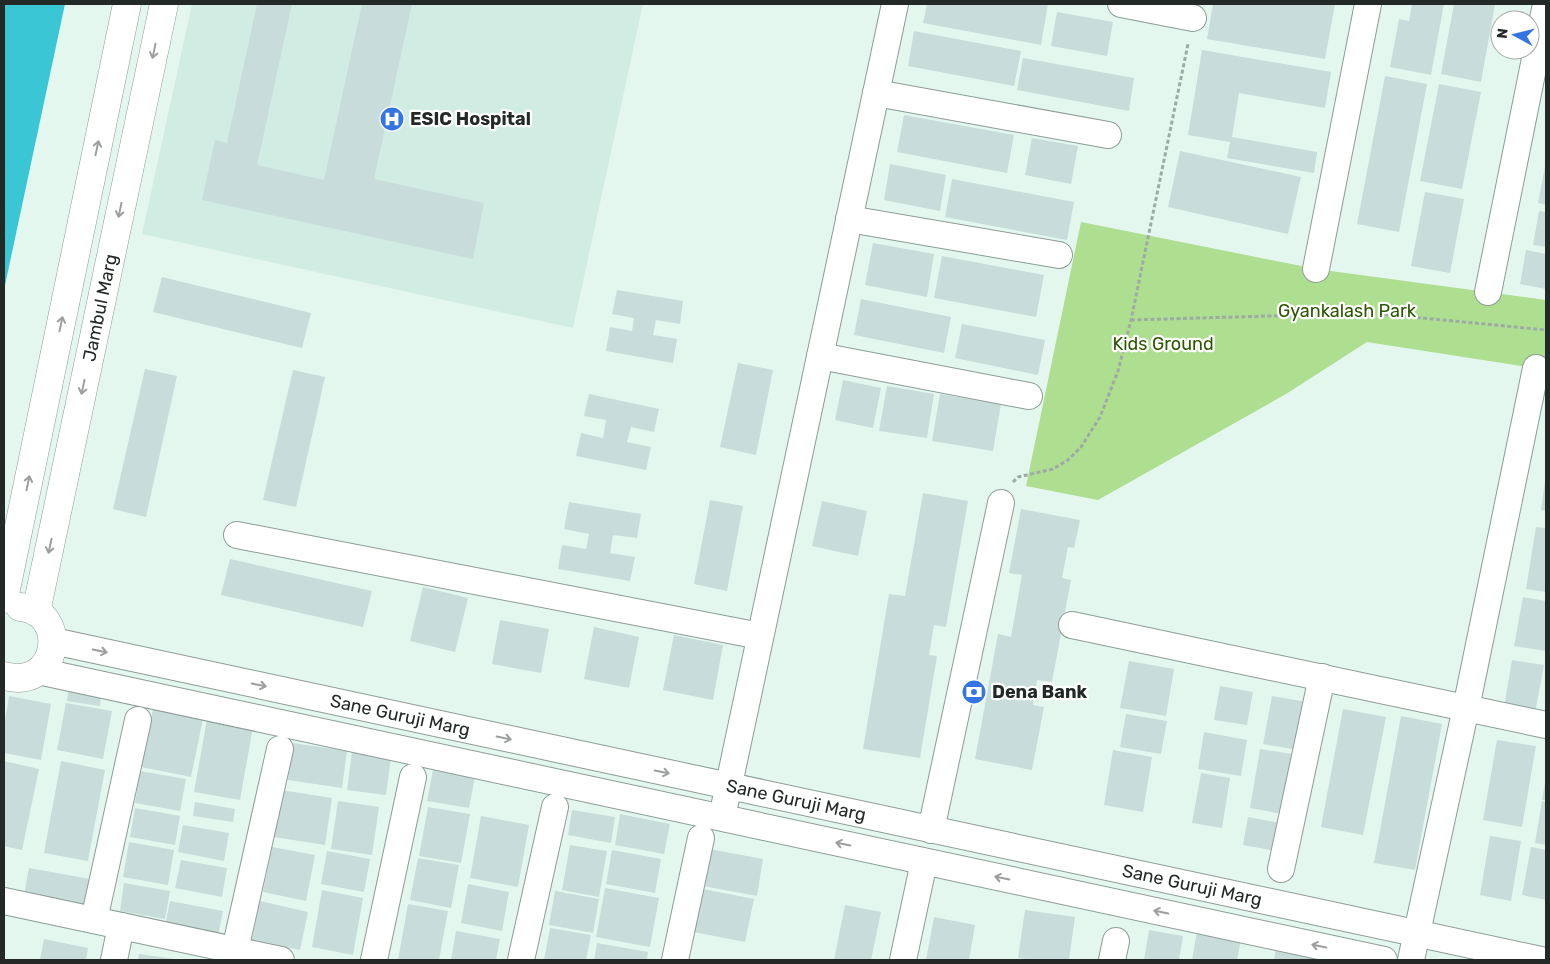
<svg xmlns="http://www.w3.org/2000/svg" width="1550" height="964" viewBox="0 0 1550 964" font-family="Rubik,sans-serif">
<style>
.built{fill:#d1ece2}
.green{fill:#aede90}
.water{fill:#3ac6d5}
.building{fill:#c8dcd9}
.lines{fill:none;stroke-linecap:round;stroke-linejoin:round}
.minor-casing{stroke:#8c9c96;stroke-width:28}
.major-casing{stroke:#8c9c96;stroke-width:29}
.path{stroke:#9daba5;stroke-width:3;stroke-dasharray:4 2.5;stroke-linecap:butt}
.minor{stroke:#fff;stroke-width:26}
.major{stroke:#fff;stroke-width:28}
.oneway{stroke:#9c9f9e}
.labels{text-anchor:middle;stroke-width:4.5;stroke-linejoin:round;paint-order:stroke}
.poi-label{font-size:18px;font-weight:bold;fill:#232927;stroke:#fff;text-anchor:start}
.street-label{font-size:18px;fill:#232927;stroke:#fff}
.park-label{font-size:18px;fill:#2c5600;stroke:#fff}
</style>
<rect width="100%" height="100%" fill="#e4f7ef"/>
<path class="built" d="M192,4H643L573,328L142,234Z"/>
<path class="green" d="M1081,222L1316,269L1546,300V370L1367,342L1286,394L1098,500L1026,486Z"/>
<path class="water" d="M4,4H65L4,290Z"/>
<path class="building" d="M257,4H292L257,165L324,180L362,4H412L374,179L484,203L473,259L202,200L215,140L227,143Z
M927,4H1048L1041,45L923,23Z
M1213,4H1335L1325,59L1207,39Z
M1412,4H1444L1431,75L1390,67L1399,19L1409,21Z
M1454,4H1495L1481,82L1441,74Z
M1057,12L1113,22L1107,56L1051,46Z
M914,31L1021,51L1014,86L908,66Z
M1202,50L1331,72L1325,108L1239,93L1232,137L1317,152L1314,173L1227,158L1230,142L1188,135Z
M1023,58L1134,78L1129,111L1017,90Z
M1385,76L1427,84L1399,232L1357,224Z
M1439,84L1481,92L1462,189L1420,181Z
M904,115L1014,135L1007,173L897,152Z
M1032,138L1078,146L1071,184L1025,175Z
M1180,151L1301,177L1288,234L1168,207Z
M890,164L946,175L940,211L884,200Z
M1545,166H1546V205L1538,203Z
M952,179L1074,202L1067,240L945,217Z
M1425,192L1464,199L1450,273L1411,266Z
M1539,211L1546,212V247L1533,245Z
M873,243L934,254L927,297L865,285Z
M1526,250L1546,254V289L1520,284Z
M942,256L1044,275L1036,317L934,298Z
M162,277L311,313L302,348L153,312Z
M617,290L683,301L680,324L656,320L653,335L677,339L673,363L606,351L610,327L632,331L634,318L612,314Z
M861,299L951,317L944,353L854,335Z
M962,324L1045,340L1038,375L955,358Z
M738,363L773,370L756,455L720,447Z
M145,369L177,376L146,517L113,509Z
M293,370L325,377L296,507L263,500Z
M843,380L881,388L873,428L835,420Z
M887,386L934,394L927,438L879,431Z
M589,394L659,409L654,432L631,427L627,442L651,447L646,470L576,456L581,433L603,438L606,420L584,416Z
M940,394L1001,404L993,451L932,441Z
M1545,482L1546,483V511L1541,510Z
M923,493L968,501L946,627L934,625L929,655L937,656L920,758L863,749L889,594L905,596Z
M710,500L743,506L727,591L694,584Z
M822,501L867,511L858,556L812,546Z
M569,502L641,514L637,538L613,535L610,553L635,557L630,581L558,569L562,545L586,549L589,534L564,529Z
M1021,509L1080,520L1074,548L1068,547L1062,578L1071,580L1052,682L1037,680L1033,705L1044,707L1032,770L975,759L998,634L1011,637L1022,575L1009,573Z
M1536,527L1546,528V592L1526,589Z
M230,559L372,591L363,627L221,595Z
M423,587L468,598L455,652L410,641Z
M1523,597L1546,601V651L1514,646Z
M500,620L549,629L541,673L492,664Z
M594,627L639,637L629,688L584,679Z
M674,635L723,645L713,700L663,690Z
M1512,660L1544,665L1535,713L1504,707Z
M1129,661L1174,669L1166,716L1120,708Z
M69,686L102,690L100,706L67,701Z
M1220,686L1253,692L1247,725L1214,720Z
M9,696L51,704L41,760L4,753V726Z
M1272,696L1307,702L1298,750L1263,744Z
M66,703L112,711L103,759L57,750Z
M153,709L203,719L191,777L141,767Z
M1343,709L1386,717L1363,835L1321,827Z
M1126,714L1167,721L1161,754L1120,747Z
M1401,716L1442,724L1415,870L1374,863Z
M207,719L253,727L240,800L194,792Z
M1204,732L1247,740L1241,776L1198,769Z
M1497,740L1536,746L1522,827L1483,820Z
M293,743L347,751L342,788L288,780Z
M1260,749L1298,755L1288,815L1250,808Z
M1113,750L1152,757L1143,812L1104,805Z
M352,752L391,757L386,795L347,790Z
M4,761L39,769L22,850L4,846Z
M61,761L105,770L88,861L44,853Z
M433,770L475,777L469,808L427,801Z
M140,771L186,779L180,811L135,803Z
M1201,773L1230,778L1222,828L1192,823Z
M1545,783H1546V800H1542Z
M281,790L332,798L325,845L274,837Z
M338,801L379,807L372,855L331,849Z
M1542,801L1546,802V845L1535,843Z
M195,802L235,809L233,822L193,816Z
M428,807L470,814L461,863L419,856Z
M135,808L180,816L175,845L130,837Z
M572,810L615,817L611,843L568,835Z
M620,814L670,824L664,854L615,845Z
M481,816L529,825L518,887L470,878Z
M1248,817L1286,824L1281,852L1243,845Z
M183,825L229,833L224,861L178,852Z
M1490,836L1521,841L1511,901L1480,895Z
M129,842L174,850L168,885L123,877Z
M570,845L607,851L599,897L562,890Z
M272,847L315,855L306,901L263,892Z
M1531,847L1546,850V900L1522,895Z
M709,849L763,859L757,896L703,886Z
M612,850L661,859L655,893L606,884Z
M327,851L370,859L364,892L321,884Z
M418,858L459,865L451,908L410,900Z
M181,860L227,868L222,897L175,888Z
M29,868L90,879L84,911L23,900Z
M124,883L170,891L165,919L120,911Z
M468,884L509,892L502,931L461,923Z
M605,888L659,898L650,947L596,937Z
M703,889L754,899L745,942L694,932Z
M322,890L363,898L353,955L312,947Z
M555,891L599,899L593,933L549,925Z
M170,901L223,911L218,936L165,926Z
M260,901L308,912L300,950L252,940Z
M408,904L448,911L439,960H398Z
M845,905L881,912L871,960H834Z
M1025,910L1075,917L1069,960H1036L1018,958Z
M934,917L975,925L969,960H926Z
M550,928L591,935L586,960H544Z
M1149,930L1183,936L1179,960H1144Z
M456,931L500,939L496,960H451Z
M1197,932L1241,939L1237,960H1192Z
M44,939L88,948L86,960H40Z
M597,943L648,952L647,960H594Z
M1276,948L1323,956L1322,960H1274Z
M139,954L174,959V960H138Z"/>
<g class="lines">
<defs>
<g id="minor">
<path d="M1121,4L1193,18"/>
<path d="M876,93L1108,135"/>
<path d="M849,219L1059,255"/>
<path d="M1316,269L1368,4"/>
<path d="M1488,292L1546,4"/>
<path d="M820,356L1029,396"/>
<path d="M237,535L760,636"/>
<path d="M1072,625L1546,725"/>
<path id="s1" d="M53,641L1541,960"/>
<path d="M38,671L1384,960"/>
<path d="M725,803L895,4"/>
<path d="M931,830L1001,503"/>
<path d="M1281,869L1322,677"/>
<path d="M4,901L281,960"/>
<path d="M94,920L138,720"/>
<path d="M235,950L280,749"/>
<path d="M114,960L121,926"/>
<path d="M374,960L413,777"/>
<path d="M521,960L555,807"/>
<path d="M675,960L701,838"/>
<path d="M903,960L924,862"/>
<path d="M1112,960L1116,941"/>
<path d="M1411,960L1466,708L1536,368"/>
</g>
<g id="major">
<path d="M4,599L127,4"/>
<path id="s2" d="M36,612L164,4"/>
<path d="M4,676C61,691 69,610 20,607"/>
</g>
</defs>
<use href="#minor" class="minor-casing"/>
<use href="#major" class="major-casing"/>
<path class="path" d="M1131,320L1371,313L1546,330
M1013,482L1018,477L1053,469L1068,460L1081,447L1100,417L1118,371L1131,320L1188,44"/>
<use href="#minor" class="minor"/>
<use href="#major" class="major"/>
</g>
<defs><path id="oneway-shaft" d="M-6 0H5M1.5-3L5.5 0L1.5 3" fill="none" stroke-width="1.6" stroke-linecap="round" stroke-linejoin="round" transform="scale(1.25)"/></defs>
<g class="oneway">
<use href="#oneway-shaft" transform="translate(154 51) rotate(102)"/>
<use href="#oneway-shaft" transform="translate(97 148) rotate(-78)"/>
<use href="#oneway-shaft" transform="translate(120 210) rotate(102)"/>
<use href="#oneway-shaft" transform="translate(61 324) rotate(-78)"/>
<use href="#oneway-shaft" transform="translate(83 387) rotate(102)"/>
<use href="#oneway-shaft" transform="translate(28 483) rotate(-78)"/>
<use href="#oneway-shaft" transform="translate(50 546) rotate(102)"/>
<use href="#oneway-shaft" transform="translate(100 651) rotate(12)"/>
<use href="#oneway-shaft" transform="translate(259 685) rotate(12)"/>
<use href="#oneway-shaft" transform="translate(504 738) rotate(12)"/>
<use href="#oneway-shaft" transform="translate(662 772) rotate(12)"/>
<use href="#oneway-shaft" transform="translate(843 844) rotate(-168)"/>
<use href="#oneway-shaft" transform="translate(1002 878) rotate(-168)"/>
<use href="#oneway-shaft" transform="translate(1161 912) rotate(-168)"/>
<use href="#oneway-shaft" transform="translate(1319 946) rotate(-168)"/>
</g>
<defs>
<symbol id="hospital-disc" viewBox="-11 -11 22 22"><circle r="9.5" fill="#3475e3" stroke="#fff"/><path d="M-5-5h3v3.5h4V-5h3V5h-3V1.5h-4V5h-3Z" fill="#fff"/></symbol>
<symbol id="bank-disc" viewBox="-11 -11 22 22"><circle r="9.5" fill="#3475e3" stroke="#fff"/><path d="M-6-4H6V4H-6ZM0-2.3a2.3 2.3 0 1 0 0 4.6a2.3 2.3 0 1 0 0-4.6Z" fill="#fff"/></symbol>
</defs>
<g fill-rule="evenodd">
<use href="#hospital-disc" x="378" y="105" width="28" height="28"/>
<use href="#bank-disc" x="960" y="678" width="28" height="28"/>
</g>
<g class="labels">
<g class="poi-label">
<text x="410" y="125">ESIC Hospital</text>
<text x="992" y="698">Dena Bank</text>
</g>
<g class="street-label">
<text dy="6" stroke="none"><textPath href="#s2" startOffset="311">Jambul Marg</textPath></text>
<text dy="6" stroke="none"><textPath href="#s1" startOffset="355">Sane Guruji Marg</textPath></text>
<text dy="6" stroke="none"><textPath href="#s1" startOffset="760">Sane Guruji Marg</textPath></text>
<text dy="6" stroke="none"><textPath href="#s1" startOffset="1165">Sane Guruji Marg</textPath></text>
</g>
<g class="park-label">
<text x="1347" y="317">Gyankalash Park</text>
<text x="1163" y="350">Kids Ground</text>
</g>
</g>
<rect width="1550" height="964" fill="none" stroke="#232927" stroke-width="10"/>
<g transform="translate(1515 35) rotate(277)"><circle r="24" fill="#ffffff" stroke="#a7a9a9"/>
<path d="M0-4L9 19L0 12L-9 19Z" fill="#3475e3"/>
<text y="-8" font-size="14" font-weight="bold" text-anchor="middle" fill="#232927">N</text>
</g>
</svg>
